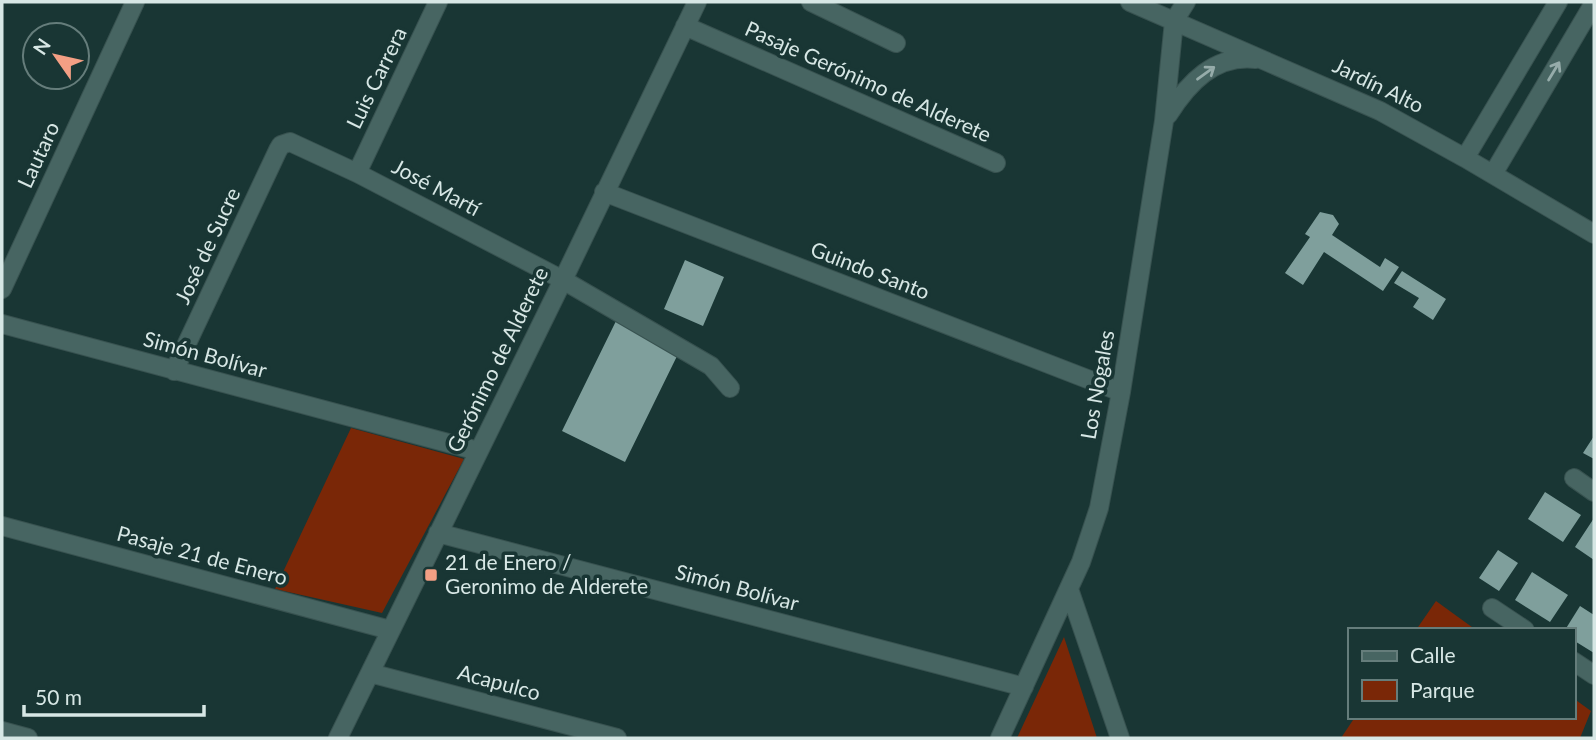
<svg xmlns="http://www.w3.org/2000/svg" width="1596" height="740" viewBox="0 0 1596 740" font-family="Lato,sans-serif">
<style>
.green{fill:#7a2707}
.building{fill:#7f9f9c}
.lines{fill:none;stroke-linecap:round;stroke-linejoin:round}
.minor-casing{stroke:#385250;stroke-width:20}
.minor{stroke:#476562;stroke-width:18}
.oneway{stroke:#96acaa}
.poi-dot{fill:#f39f84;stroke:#193634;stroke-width:2.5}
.labels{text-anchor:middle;stroke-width:7;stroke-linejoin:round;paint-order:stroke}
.street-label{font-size:21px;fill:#d7e7e5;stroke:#193634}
.poi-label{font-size:21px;fill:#d7e7e5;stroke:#193634;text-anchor:start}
</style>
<rect width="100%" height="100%" fill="#193634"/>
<path class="green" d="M351,428L464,459L382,613L275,589Z
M1436,601L1476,630H1416Z
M1064,637L1097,738H1017Z
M1573,698L1591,711L1580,738H1341L1355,717H1573Z"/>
<path class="building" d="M1320,212L1333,215L1339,224L1332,235L1380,267L1385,258L1399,267L1383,291L1324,252L1303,285L1285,273L1310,237L1305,234Z
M685,260L724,277L703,326L664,309Z
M1402,271L1446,299L1433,320L1413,307L1419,298L1394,283Z
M616,321L679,352L625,462L562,431Z
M1594,436V459L1583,453Z
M1545,492L1581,515L1563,542L1528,519Z
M1594,518V560L1575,547Z
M1498,550L1518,563L1499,591L1479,578Z
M1532,572L1568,595L1550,622L1515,600Z
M1580,606L1594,615V653L1573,640V630H1565Z"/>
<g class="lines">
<defs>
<path id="minor" d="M811,2L896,43
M1130,2L1380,111L1465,158L1594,234
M685,26L996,163
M1168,115C1188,83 1215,54 1256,59
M1465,158L1558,2
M357,173L438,2
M1493,174L1594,3
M604,192L1121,392
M2,289L135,2
M2,324L478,451
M174,371L278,150L281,145L290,142L357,173L563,280L711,366L730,388
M1574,478L1594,492
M2,526L390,630
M438,533L1024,687
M1069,589L1120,738
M1492,608L1525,630
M1573,661L1594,675
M370,673L617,738
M2,731L28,738
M338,738L563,280L697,2
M1000,738L1081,562L1099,508L1121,392L1164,121L1174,21L1186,2"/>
</defs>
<use href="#minor" class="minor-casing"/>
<use href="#minor" class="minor"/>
</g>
<defs><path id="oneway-shaft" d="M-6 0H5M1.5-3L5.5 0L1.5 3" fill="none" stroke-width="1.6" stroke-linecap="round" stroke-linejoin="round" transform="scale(1.75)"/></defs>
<g class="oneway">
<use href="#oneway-shaft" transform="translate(1554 71) rotate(-59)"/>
<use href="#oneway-shaft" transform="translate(1206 73) rotate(-36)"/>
</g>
<rect class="poi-dot" x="424" y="568" width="14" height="14" rx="3.5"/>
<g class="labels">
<g class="street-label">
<text transform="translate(377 78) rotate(-64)" y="7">Luis Carrera</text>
<text transform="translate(868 82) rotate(24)" y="7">Pasaje Gerónimo de Alderete</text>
<text transform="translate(1378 86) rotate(26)" y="7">Jardín Alto</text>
<text transform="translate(39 155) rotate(-65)" y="7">Lautaro</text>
<text transform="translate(436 188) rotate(28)" y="7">José Martí</text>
<text transform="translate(208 246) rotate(-65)" y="7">José de Sucre</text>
<text transform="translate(870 271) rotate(21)" y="7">Guindo Santo</text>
<text transform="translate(205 355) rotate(15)" y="7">Simón Bolívar</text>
<text transform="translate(498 360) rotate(-64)" y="7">Gerónimo de Alderete</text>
<text transform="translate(1098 385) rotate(-80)" y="7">Los Nogales</text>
<text transform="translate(202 556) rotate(15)" y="7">Pasaje 21 de Enero</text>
<text transform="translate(737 588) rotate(15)" y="7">Simón Bolívar</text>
<text transform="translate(499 683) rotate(15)" y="7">Acapulco</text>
</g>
<g class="poi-label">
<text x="445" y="570">21 de Enero /<tspan x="445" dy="24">Geronimo de Alderete</tspan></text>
</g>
</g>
<rect width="1596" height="740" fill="none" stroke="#d7e7e5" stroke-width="7"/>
<rect x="1348" y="628" width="228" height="91" fill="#193634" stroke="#657d7b" stroke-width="2"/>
<rect x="1362" y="651" width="35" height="10" fill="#476562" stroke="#657d7b" stroke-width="2"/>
<text x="1410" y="663" font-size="21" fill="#d7e7e5">Calle</text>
<rect x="1362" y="680" width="35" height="21" fill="#7a2707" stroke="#657d7b" stroke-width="2"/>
<text x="1410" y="698" font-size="21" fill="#d7e7e5">Parque</text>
<g transform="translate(56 56) rotate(304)"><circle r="33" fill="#193634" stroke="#657d7b" stroke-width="2"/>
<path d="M0-5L12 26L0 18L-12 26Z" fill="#f39f84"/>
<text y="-10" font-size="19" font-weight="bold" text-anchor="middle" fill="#d7e7e5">N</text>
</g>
<path d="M24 705v10h180v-10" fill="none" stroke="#d7e7e5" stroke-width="3.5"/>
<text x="35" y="705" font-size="21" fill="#d7e7e5" stroke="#193634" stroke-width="5" paint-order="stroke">50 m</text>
</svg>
